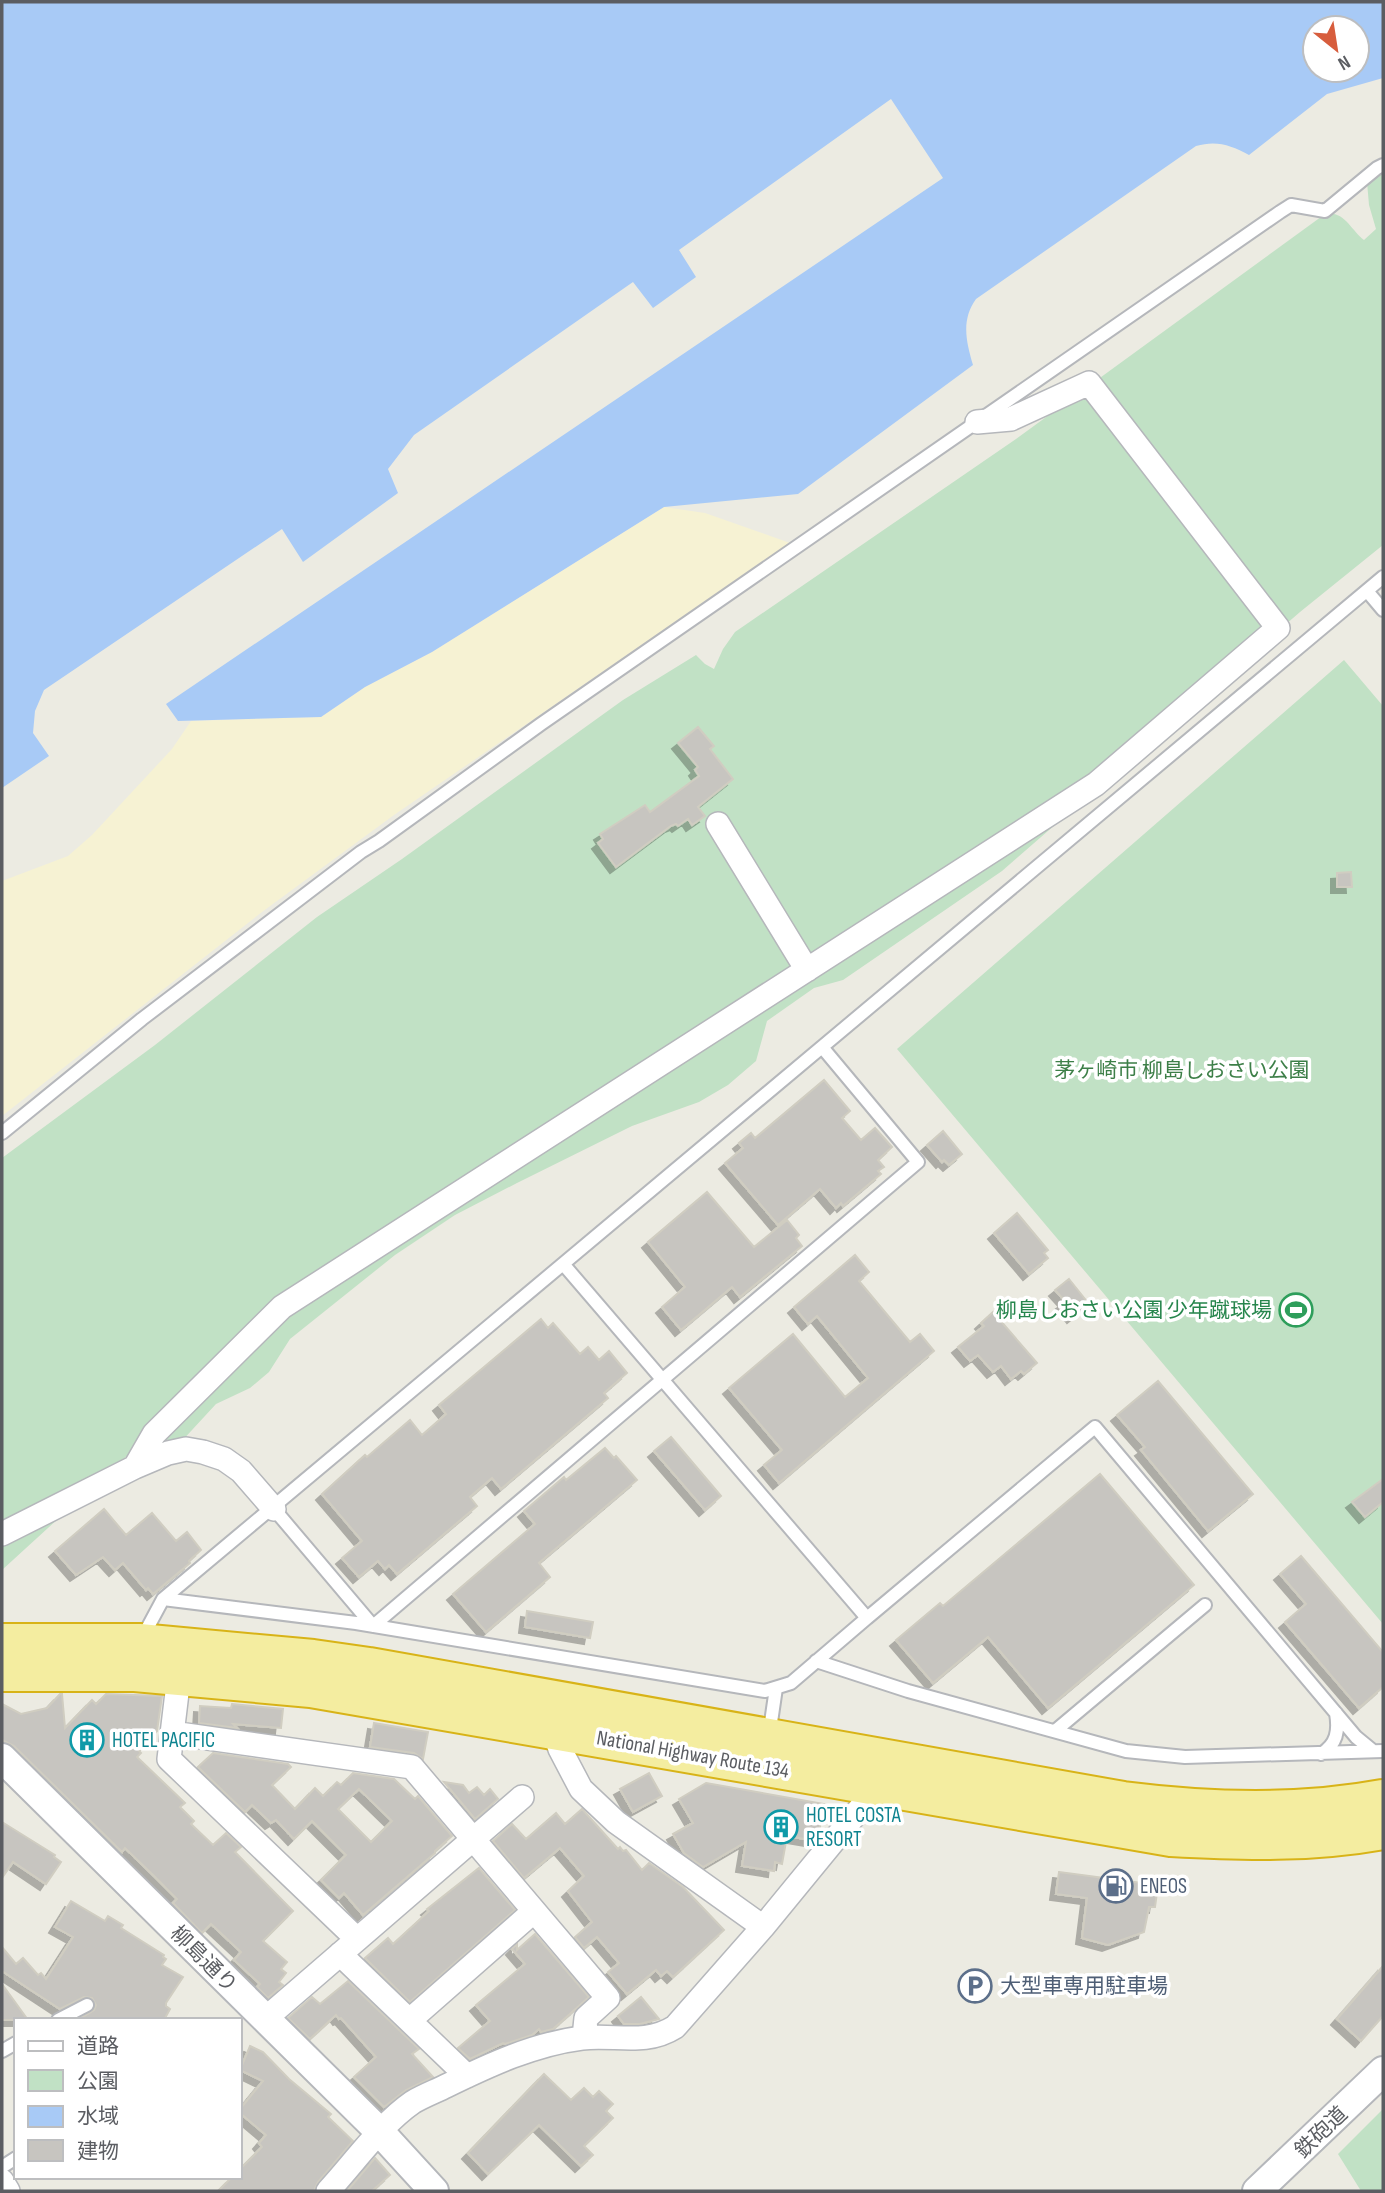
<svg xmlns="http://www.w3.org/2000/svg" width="1385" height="2193" viewBox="0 0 1385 2193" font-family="'Sofia Sans Condensed','Noto Sans JP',sans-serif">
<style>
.green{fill:#c1e1c5}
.sand{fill:#f6f2d3}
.water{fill:#a8caf6;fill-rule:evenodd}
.building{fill:#c7c5c0;stroke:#d0cdc1;stroke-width:2;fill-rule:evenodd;filter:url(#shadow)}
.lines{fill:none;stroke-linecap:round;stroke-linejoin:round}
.service-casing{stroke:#b5b7bb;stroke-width:16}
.minor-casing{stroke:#b5b7bb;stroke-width:26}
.tertiary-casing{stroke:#b5b7bb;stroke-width:32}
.trunk-casing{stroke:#d8b317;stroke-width:42}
.service{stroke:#fff;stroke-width:12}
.minor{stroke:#fff;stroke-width:23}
.tertiary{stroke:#fff;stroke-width:28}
.trunk{stroke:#f4eda0;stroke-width:38}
.labels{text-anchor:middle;stroke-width:7;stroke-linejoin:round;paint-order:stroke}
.park-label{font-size:21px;fill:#3d7f48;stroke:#fff}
.leisure-label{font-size:21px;fill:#27864d;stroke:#fff;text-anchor:end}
.culture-label{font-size:21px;fill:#0d838f;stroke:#fff;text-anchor:start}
.street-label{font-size:21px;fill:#5b5d62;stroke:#fff}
.service-label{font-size:21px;fill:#4e5e75;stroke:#fff;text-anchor:start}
</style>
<defs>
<filter id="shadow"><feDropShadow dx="-6" dy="6" stdDeviation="0" flood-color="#0004"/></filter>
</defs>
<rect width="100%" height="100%" fill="#ecebe2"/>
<path class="green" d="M1382,173L1383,545L1300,612L1002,871L843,980L814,988L767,1021L756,1061L728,1085L699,1102L632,1126L517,1183L455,1215L395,1255L290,1339L269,1372L250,1388L216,1404L180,1443L129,1454L2,1570V1158L155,1045L317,917L402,859L623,700L696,655L705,664L714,669L723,649L735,632L1016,439L1325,214C1344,210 1351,230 1364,240L1376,229L1369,205L1367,182Z
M1344,660L1383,706V1624L897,1049Z
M1383,2109V2191H1361L1338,2154Z"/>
<path class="sand" d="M664,507L705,513L790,543L394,815L262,912L2,1116V881L68,856L92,835L172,749L191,721L321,717L365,687L432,652Z"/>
<path class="water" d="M2,2H1383V78L1327,94L1249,155C1231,145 1216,140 1196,146L976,299C961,320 966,341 973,365L798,494L664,507L432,652L365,687L321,717L178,721L166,704L943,178L891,99L679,250L696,277L653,308L633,282L414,435L388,469L398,493L303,562L282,529L44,690L35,711L33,733L49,756L2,788ZM1315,28H1357V70H1315Z"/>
<path class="building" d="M698,727L714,746L710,749L733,779L698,807L705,816L692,825L688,819L678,826L676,824L671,826L616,867L598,843L603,839L600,834L645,805L650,812L699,776L695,770L698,767L678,743Z
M1351,872L1352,887H1337V873Z
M824,1080L850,1111L842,1118L861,1140L875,1128L892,1147L878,1160L884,1167L878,1171L881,1174L843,1206L841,1203L836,1208L820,1189L778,1225L725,1163L743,1148L739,1143L751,1133L755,1138Z
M943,1131L962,1154L949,1165L944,1160L942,1162L927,1145Z
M707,1192L754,1247L787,1220L799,1235L796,1238L802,1246L740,1297L732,1287L681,1330L662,1307L685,1287L648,1242Z
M1017,1213L1048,1250L1044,1253L1048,1258L1029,1274L994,1233Z
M855,1255L869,1272L859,1281L910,1342L920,1334L934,1351L779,1483L764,1465L782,1450L729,1388L793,1334L845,1397L868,1378L817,1316L808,1324L794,1307Z
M1069,1279L1089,1304L1073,1317L1062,1303L1065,1301L1055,1290Z
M993,1312L1037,1363L1024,1374L1021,1371L1011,1379L1001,1366L993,1372L978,1355L970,1361L958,1347L984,1326L981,1323Z
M541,1319L548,1328L553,1323L580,1354L588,1347L599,1360L609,1351L627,1373L604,1393L608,1398L501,1489L492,1478L470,1497L477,1506L397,1574L389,1565L385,1569L378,1561L359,1577L342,1558L362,1541L322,1494L365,1455L367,1457L410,1420L422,1435L446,1414L439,1405Z
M1158,1381L1253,1494L1208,1531L1141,1450L1145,1447L1117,1415Z
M671,1437L721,1496L705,1510L654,1451Z
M605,1448L614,1458L616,1456L637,1480L539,1563L550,1577L486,1632L453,1594L535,1524L524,1511L564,1477L566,1480Z
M1100,1474L1194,1585L1048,1708L988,1637L933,1683L896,1640L940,1603L943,1606Z
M1383,1479V1502L1365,1517L1352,1502Z
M104,1509L126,1535L152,1513L176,1541L187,1532L201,1550L189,1561L190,1563L153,1594L148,1588L146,1590L123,1563L115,1570L103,1557L76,1575L55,1551Z
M1301,1556L1383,1652V1687L1359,1708L1285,1622L1306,1604L1280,1574Z
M527,1611L593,1622L590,1638L525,1627Z
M60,1694H62L65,1728L92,1700L96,1704L106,1694L162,1696L157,1731L139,1751L141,1753L137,1757L185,1803L180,1807L194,1821L191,1824L213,1845L226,1833L241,1847L235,1852L293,1911L263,1941L287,1962L281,1969L286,1973L279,1982L283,1985L268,1998L257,1987L260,1984L234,1960L241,1952L211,1924L202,1933L173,1903L177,1899L155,1877L125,1848L122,1852L14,1746L2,1740V1704L21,1714L47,1708Z
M232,1704L283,1709L281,1728L233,1724L237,1728L199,1723L200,1706L231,1708Z
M374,1723L428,1732L423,1759L414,1753L370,1747Z
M213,1753L288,1764L291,1767L272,1785L295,1809L315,1788L323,1796L337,1782L341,1785L353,1773L394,1779L415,1799L418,1796L452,1836L435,1851V1853L363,1915L344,1893L339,1898L321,1880L346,1855L312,1821L294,1839L276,1820L271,1823L252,1805L245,1812L198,1767ZM359,1789L392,1821L371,1842L338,1809Z
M649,1773L662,1796L633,1812L620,1789Z
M444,1782L463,1785L469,1793L477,1787L484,1795L490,1789L498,1799L475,1819Z
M706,1783L824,1804L818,1838L816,1841L787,1836L782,1864L775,1862L774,1871L742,1866L746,1842L703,1867L684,1853L673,1834L693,1823L679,1799Z
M582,1809L618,1849L620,1847L623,1851L626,1850L642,1870L649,1863L683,1887L724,1930L673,1977L667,1971L661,1976L656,1970L627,1994L608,1972L619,1963L597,1937L584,1948L575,1937L592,1922L568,1891L584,1876L560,1848L524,1878L493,1841L512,1824L526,1839L556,1813L565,1824Z
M2,1822L55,1855L54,1857L61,1862L46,1884L13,1862L2,1878Z
M479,1868L515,1910L410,2002L365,1958L388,1938L393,1944L429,1911L427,1909Z
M1059,1872L1158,1885L1155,1907H1149L1144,1932L1108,1945L1082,1938L1087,1898L1056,1894Z
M71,1901L105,1921L108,1916L123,1925L121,1928L164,1955L163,1957L166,1959L162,1965L183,1977L166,2003V2006L170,2009L164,2020H78L94,2010L96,2005L92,1998L84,1997L60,2009L2,1971V1947L16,1964L23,1958L38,1975L41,1973L46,1979L73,1937L55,1927Z
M535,1934L589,1997L553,2029L541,2032L539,2029L532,2035L505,2044L503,2043L470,2059L458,2048L490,2021L476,2005L525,1964L512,1949L517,1944V1950Z
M1383,1966V2016L1361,2041L1337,2019Z
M348,1981L419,2049L412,2054L433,2077L406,2090L384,2107L354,2077L376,2057L341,2018L339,2019L336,2015L310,2039L288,2018L312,1997L320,2004Z
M2,1984L28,2020H2Z
M641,1997L659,2019L640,2024H624L618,2016Z
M250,2046L263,2052L289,2079L331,2114L328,2117L353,2141L318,2182L314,2191H218L232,2177H240V2169L262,2147L259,2143L266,2135L240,2113V2109L263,2081L240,2070Z
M544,2074L571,2100L584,2088L593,2097L599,2091L613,2104L606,2111L613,2118L584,2146L593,2155L581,2166L539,2125L488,2174L468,2153Z
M375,2158L390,2175L372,2191H347Z"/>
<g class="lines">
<defs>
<path id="service" d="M1367,591L1383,610
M2,1133L142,1019L361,852L379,841L541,724L1280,212L1291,205L1325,211L1377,168L1383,165
M274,1509L373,1626L918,1162L822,1047
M163,1599L356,1623L765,1691L791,1683L867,1618L564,1265
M867,1618L1095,1427L1356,1737L1373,1751
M141,1640L163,1599L1383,577
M816,1661L908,1691L1126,1751L1185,1757L1383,1751
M1055,1731L1205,1605
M769,1736L776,1688
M1321,1754C1337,1744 1339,1731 1336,1713
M58,2020L87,2005
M2,2051L16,2043
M2,2167L16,2158"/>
<path id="minor" d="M718,824L807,970
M135,1467L154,1434L282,1307L1096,784L1278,628L1089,383L1011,419L977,422
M2,1534L135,1467L168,1453L186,1449L203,1452L224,1459L241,1471L274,1509
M179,1676L169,1759L357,1939
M553,1729L560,1749L581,1789L616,1822L763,1927
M172,1733L412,1767L608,1998L586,2018L584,2037
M340,1954L467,2076
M265,2019L522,1797
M410,2020L533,1912
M2,2181L8,2191
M328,2191C354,2163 381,2124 413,2102C423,2096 436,2091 446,2086C489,2065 534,2044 582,2038C615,2034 645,2046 675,2027L763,1927L863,1805L868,1785"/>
<path id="tertiary" d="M2,1758L380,2132L434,2191
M1257,2191L1383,2071"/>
<path id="trunk" d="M2,1643H139L313,1659L369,1667L1123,1801C1210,1812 1297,1815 1383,1799
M2,1672H135L311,1688L1171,1837C1242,1841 1312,1843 1383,1830"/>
</defs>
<use href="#service" class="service-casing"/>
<use href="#minor" class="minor-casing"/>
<use href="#tertiary" class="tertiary-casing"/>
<use href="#trunk" class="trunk-casing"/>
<use href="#service" class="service"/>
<use href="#minor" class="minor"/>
<use href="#tertiary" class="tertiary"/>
<use href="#trunk" class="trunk"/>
</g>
<defs>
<symbol id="stadium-ring" viewBox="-11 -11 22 22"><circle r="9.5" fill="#fff" stroke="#2e9e5b" stroke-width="1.5"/><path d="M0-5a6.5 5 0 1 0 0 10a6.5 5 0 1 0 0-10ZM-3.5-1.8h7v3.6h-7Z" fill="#2e9e5b"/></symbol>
<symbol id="building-ring" viewBox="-11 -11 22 22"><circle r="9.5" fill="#fff" stroke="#0f9aa8" stroke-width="1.5"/><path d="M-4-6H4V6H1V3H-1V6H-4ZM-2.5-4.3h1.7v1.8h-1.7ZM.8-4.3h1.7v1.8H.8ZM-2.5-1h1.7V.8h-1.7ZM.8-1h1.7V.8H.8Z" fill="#0f9aa8"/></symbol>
<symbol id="fuel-ring" viewBox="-11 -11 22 22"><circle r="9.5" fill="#fff" stroke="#5c6f8a" stroke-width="1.5"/><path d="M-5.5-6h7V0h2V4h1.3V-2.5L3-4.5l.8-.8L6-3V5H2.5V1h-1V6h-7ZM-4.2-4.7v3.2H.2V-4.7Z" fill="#5c6f8a"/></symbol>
<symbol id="parking-ring" viewBox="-11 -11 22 22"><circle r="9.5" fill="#fff" stroke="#5c6f8a" stroke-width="1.5"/><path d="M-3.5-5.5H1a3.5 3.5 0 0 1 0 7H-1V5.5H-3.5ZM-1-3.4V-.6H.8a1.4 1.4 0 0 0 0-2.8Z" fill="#5c6f8a"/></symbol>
</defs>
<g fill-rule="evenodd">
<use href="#stadium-ring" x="1277" y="1291" width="38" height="38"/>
<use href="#building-ring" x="68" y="1721" width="38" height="38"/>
<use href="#building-ring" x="762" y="1808" width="38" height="38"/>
<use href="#fuel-ring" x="1097" y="1867" width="38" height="38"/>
<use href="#parking-ring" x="956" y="1967" width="38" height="38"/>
</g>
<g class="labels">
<g class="park-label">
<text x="1182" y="1077">茅ヶ崎市 柳島しおさい公園</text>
</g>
<g class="leisure-label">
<text x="1272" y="1317">柳島しおさい公園 少年蹴球場</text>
</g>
<g class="culture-label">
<text x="112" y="1747">HOTEL PACIFIC</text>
<text x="806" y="1822">HOTEL COSTA<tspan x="806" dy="24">RESORT</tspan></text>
</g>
<g class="street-label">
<text transform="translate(693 1754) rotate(10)" y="7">National Highway Route 134</text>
<text transform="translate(204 1959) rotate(45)" y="7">柳島通り</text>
<text transform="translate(1321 2132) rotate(-44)" y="7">鉄砲道</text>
</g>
<g class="service-label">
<text x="1140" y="1893">ENEOS</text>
<text x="1000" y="1993">大型車専用駐車場</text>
</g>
</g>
<rect width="1385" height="2193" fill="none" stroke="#5b5d62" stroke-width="7"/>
<rect x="14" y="2018" width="228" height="161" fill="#ffffff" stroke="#bdbec0" stroke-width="2"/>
<rect x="28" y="2041" width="35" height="10" fill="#ffffff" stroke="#bdbec0" stroke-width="2"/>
<text x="77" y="2053" font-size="21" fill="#5b5d62">道路</text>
<rect x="28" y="2070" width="35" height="21" fill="#c1e1c5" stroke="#bdbec0" stroke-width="2"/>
<text x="77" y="2088" font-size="21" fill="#5b5d62">公園</text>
<rect x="28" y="2106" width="35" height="21" fill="#a8caf6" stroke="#bdbec0" stroke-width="2"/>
<text x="77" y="2123" font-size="21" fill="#5b5d62">水域</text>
<rect x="28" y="2140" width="35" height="21" fill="#c7c5c0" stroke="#bdbec0" stroke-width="2"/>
<text x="77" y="2158" font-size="21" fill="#5b5d62">建物</text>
<g transform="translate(1336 49) rotate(150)"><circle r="33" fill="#ffffff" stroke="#bdbec0" stroke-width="2"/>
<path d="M0-5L12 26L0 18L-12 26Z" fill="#d75d3d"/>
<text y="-10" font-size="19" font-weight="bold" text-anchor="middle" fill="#5b5d62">N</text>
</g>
</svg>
